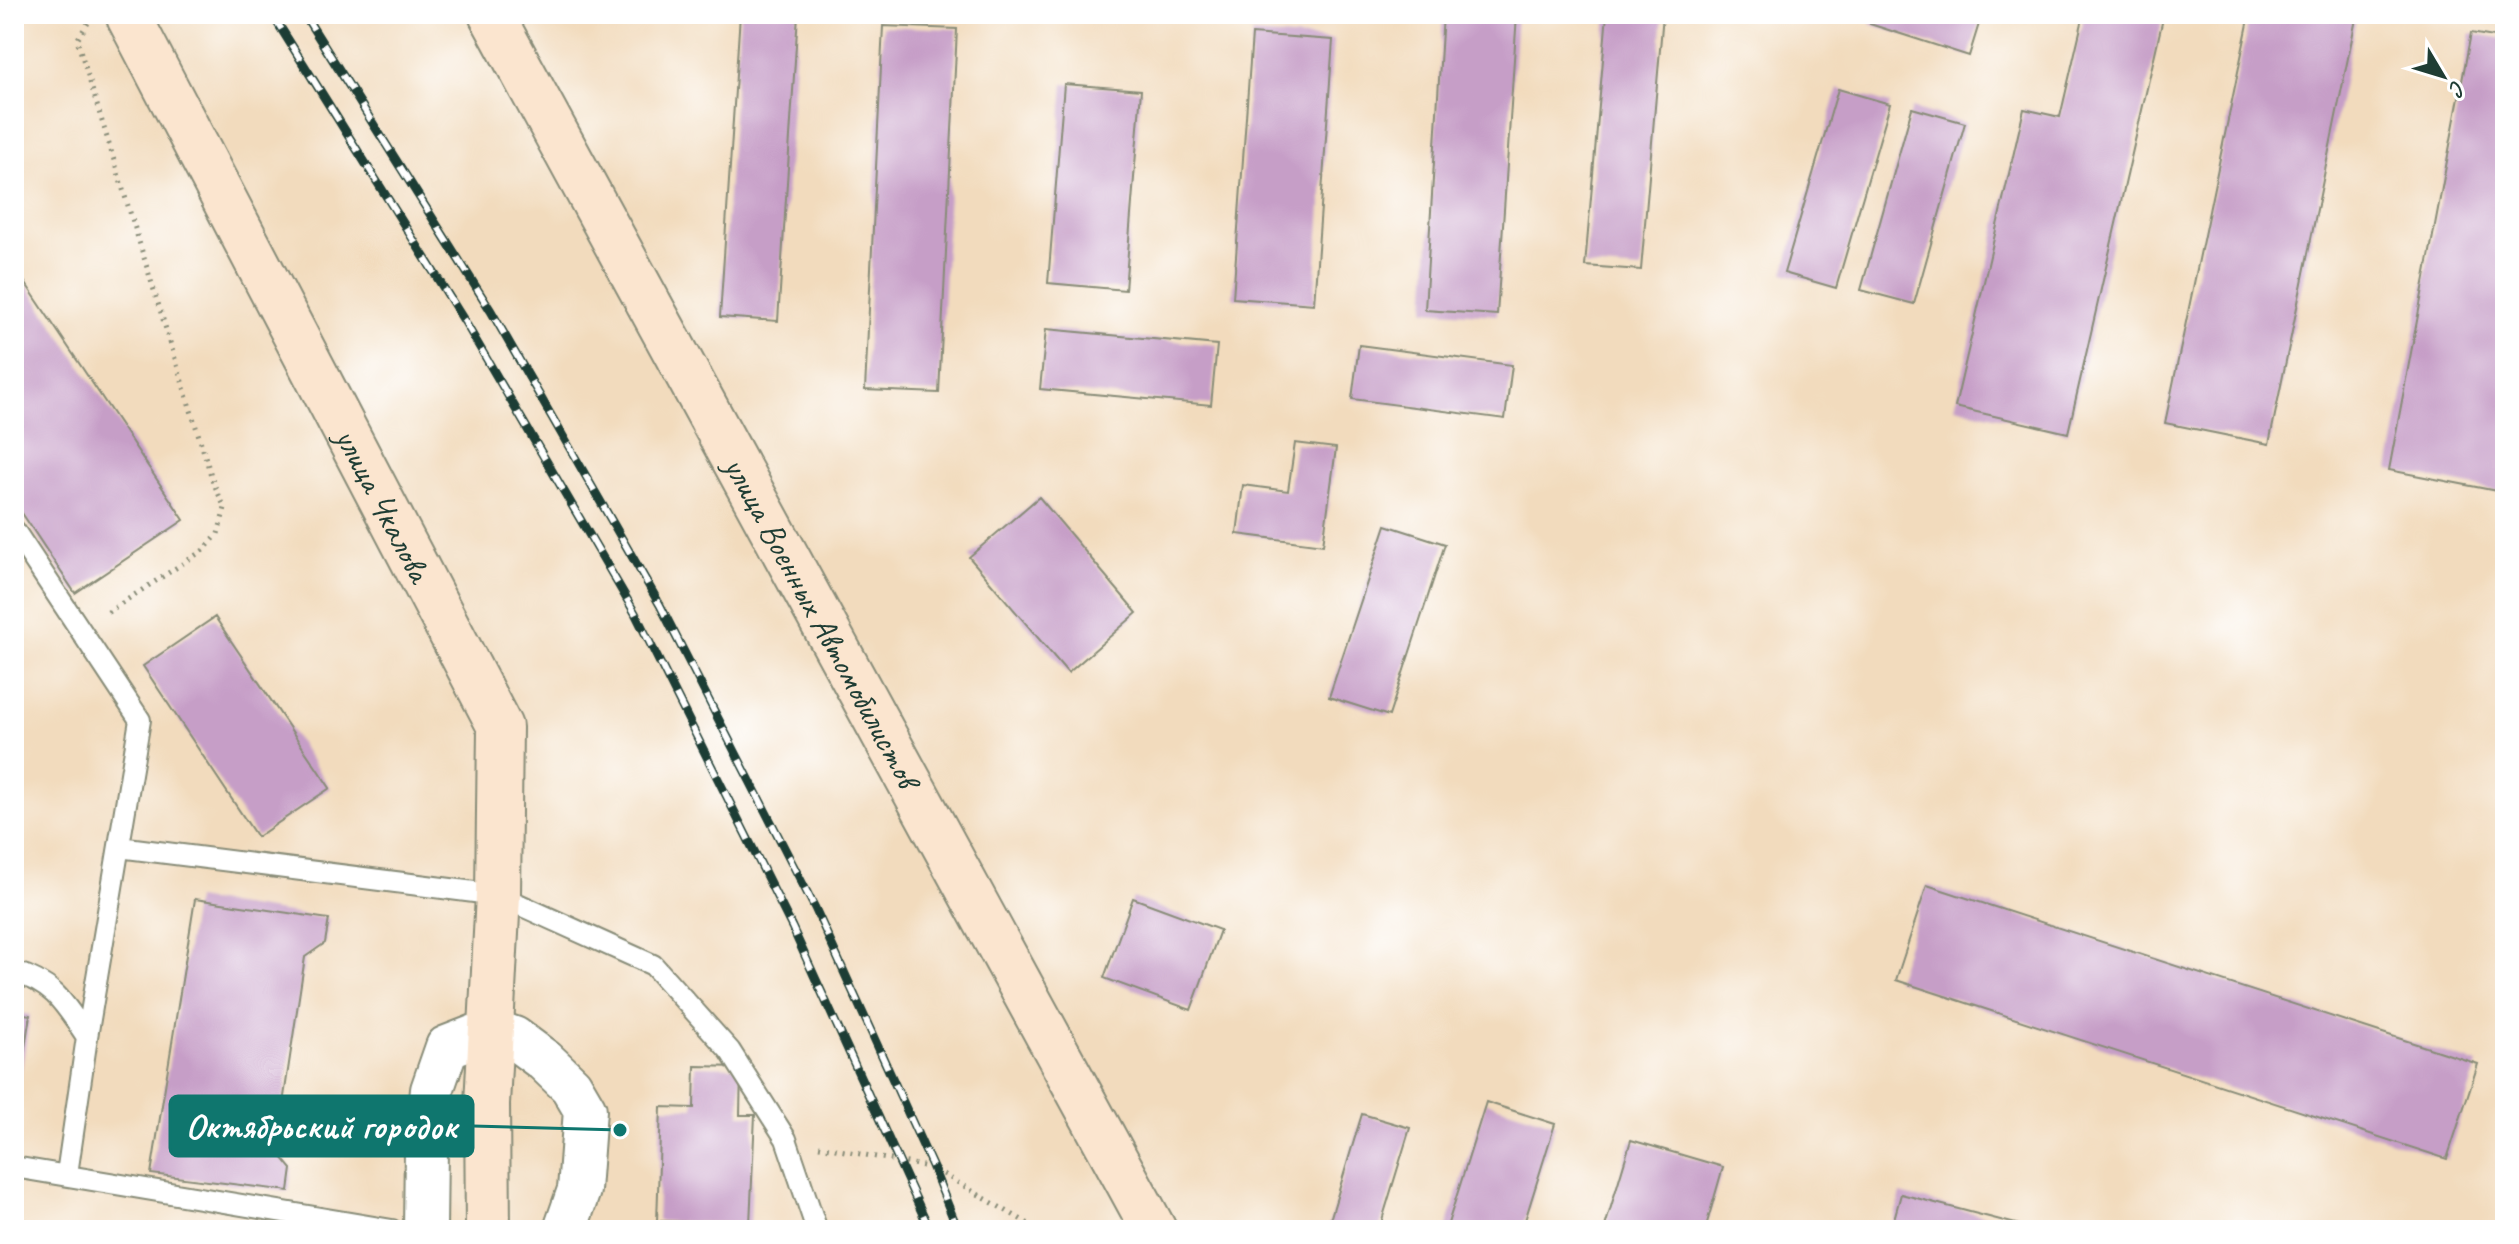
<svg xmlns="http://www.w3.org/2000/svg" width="2519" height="1244" viewBox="0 0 2519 1244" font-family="Caveat,sans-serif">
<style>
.building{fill:#c69ec7}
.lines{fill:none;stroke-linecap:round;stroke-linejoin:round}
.lane-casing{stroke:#888c78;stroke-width:24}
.street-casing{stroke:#888c78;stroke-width:46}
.secondary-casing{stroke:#888c78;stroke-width:48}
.path{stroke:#888c78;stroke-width:5;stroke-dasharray:2 6;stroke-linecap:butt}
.lane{stroke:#fff;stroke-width:20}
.street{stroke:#fff;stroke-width:42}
.secondary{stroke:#fbe5cf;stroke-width:44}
.rail-casing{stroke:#1f3d34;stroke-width:9}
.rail{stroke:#fff;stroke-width:6;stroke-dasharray:18;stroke-linecap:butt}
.labels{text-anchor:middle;stroke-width:6;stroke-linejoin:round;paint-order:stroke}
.street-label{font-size:34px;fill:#1f3d34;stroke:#fff}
.leader{fill:none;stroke:#0f766e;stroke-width:3}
.callout-dot{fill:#0f766e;stroke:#fff;stroke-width:3}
.callout{fill:#0f766e;stroke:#0f766e;stroke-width:3}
.callout-label{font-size:36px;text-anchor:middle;font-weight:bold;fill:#fff}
</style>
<rect width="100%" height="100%" fill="#fff"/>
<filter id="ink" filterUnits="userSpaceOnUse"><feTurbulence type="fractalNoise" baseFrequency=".0125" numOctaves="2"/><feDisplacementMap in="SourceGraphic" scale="16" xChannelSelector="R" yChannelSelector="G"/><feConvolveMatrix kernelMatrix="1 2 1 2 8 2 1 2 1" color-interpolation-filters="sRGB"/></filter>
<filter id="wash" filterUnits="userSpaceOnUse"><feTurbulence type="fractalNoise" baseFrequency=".006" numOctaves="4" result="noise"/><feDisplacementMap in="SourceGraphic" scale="32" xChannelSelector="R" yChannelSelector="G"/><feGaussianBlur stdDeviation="1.8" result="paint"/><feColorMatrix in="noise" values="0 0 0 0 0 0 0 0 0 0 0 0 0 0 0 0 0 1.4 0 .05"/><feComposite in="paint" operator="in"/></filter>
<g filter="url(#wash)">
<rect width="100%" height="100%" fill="#f2dbbd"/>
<g id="blocks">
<path class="building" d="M740,14H798L778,321L720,317Z
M1443,14H1517L1497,315L1425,310Z
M1607,14H1663L1641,270L1585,266Z
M1873,14H1982L1969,56L1870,24Z
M2084,14H2164L2068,433L1955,407L2024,109L2060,117Z
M2250,14H2357L2269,444L2165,423Z
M883,26L957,29L939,393L865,390Z
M2471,33L2505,39V476L2502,492L2389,470Z
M1252,34L1333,40L1314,304L1233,298Z
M1064,84L1141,90L1125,290L1048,283Z
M1838,89L1890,104L1836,288L1784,273Z
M1912,108L1965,123L1914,304L1861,290Z
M14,266L184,520L75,593L14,501Z
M1046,329L1217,345L1211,405L1040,389Z
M1359,345L1512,365L1505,419L1352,399Z
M1295,443L1336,448L1323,545L1237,534L1243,485L1288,491Z
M1039,497L1137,613L1068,673L969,557Z
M1386,525L1445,544L1389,716L1329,697Z
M215,617L330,788L257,837L143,666Z
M1927,885L2478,1064L2447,1159L1896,980Z
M1133,898L1220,930L1191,1010L1104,978Z
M195,899L329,919L325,943L305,957L276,1150L292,1169L289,1191L151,1174Z
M14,1012L30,1015L18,1092L14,1091Z
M695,1066L741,1067L740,1115H755L750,1224L657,1221L661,1107L694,1108Z
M1486,1102L1555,1124L1522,1230H1446Z
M1362,1114L1410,1128L1379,1230H1327Z
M1631,1140L1723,1167L1705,1230H1604Z
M1901,1194L2035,1229L2034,1230H1891Z"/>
</g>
</g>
<g filter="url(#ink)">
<use href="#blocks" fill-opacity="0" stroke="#888c78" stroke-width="2"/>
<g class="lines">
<defs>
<path id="lane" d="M14,530L140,720L87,1037
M119,847L498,895L653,965L730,1051L786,1139L817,1230
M14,972C54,983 65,1004 87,1037L67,1174
M14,1167L392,1230"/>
<path id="street" d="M425,1230L426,1148L432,1090L447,1047L491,1030L514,1038L545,1061L571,1086L585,1110L579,1190L565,1230"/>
<g id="secondary">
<path id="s1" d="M134,14L129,17L500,727L498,895L487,1104L488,1230"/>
<path id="s2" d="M491,14L1154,1230"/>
</g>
</defs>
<use href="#lane" class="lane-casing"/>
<use href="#street" class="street-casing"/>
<use href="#secondary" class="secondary-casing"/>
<path class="path" d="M88,23L77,40L213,482L225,508L218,534L205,549L105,614
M819,1146L933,1168L1039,1230"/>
<use href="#lane" class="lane"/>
<use href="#street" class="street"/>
<use href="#secondary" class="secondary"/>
<defs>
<path id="rail" d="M272,14L465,322L635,613L792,927L930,1230
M304,14L491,311L660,605L815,908L933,1168L958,1230"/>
</defs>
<use href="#rail" class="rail-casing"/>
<use href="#rail" class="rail"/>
</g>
</g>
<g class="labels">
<g class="street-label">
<text dy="12" stroke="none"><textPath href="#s1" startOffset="556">улица Чкалова</textPath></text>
<text dy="12" stroke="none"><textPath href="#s2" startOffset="692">улица Военных Автомобилистов</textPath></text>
</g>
</g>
<path class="leader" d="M620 1130L473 1126"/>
<circle class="callout-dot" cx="620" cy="1130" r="8"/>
<rect class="callout" x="170" y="1096" width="303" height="60" rx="8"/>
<g class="callout-label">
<text x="321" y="1138">Октябрьский городок</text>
</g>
<rect width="2519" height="1244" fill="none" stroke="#fff" stroke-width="48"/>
<g transform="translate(2443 76) rotate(128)" stroke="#ffffff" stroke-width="6" paint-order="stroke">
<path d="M0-6L14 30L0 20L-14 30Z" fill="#1f3d34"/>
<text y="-12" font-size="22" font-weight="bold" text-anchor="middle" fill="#1f3d34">С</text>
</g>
</svg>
